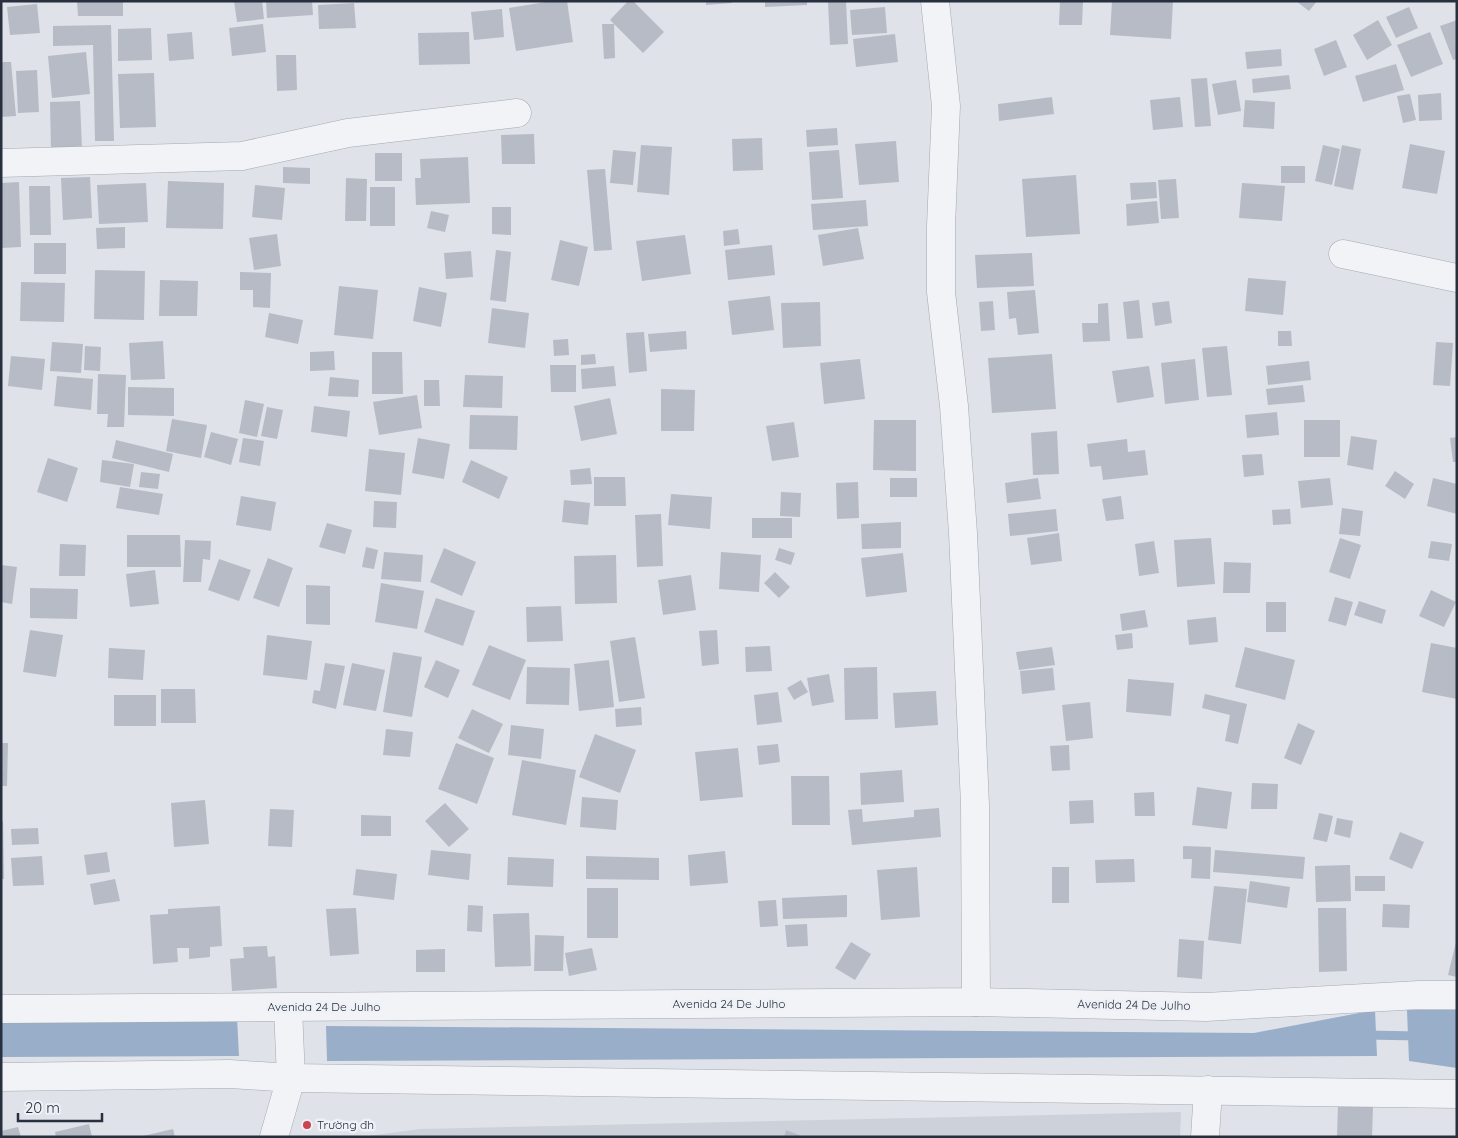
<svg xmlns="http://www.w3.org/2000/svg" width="1458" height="1138" viewBox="0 0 1458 1138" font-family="Quicksand,sans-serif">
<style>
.built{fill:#cdd1da}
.water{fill:#99aec8}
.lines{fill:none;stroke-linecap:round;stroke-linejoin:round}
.stream{stroke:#99aec8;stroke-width:9}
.building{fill:#b6bbc5}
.minor-casing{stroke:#a4a9b2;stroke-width:29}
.tertiary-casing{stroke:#a4a9b2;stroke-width:29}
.minor{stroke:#f1f3f6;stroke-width:28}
.tertiary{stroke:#f1f3f6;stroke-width:28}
.poi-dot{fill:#cd4351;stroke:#eef1f6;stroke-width:2}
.labels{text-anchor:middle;stroke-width:5;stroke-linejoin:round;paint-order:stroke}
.street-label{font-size:12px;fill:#282f3f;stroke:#eef1f6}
.poi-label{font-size:12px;fill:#282f3f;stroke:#eef1f6;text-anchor:start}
</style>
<rect width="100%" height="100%" fill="#dfe2e8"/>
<path class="built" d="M1181,1112L1180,1137H361L420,1129Z"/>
<path class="water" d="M1375,1010L1377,1056L327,1061L326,1026L1254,1033Z
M1407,1010H1457V1068L1409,1061Z
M237,1018L239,1056L1,1057V1023Z"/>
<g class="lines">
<path class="stream" d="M1365,1035L1419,1036"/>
</g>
<path class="building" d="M77,1H123V16H78Z
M234,1H262L264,19L237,22Z
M266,1H312L313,15L267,18Z
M552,1H567L573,42L516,51L509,8Z
M628,1H633L664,32L643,53L610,20Z
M706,1H732V3L706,5Z
M765,1H807V5L765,7Z
M828,1H846L848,44L830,45Z
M1060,1H1083L1082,25H1059Z
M1112,1H1173L1171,39L1110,35Z
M1296,1H1317L1309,11Z
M354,3L356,28L319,29L318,5Z
M37,4L40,33L10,35L7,7Z
M885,7L887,33L852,35L850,10Z
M1409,7L1418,28L1396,38L1386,17Z
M502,9L504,37L474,40L471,12Z
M1378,20L1392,45L1367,60L1353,35Z
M1457,20V59L1453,60L1440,26Z
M263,24L266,52L232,56L229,28Z
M602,24H614L615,58L604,59Z
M111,25L114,141H95L93,45L53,46V26Z
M151,28L152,60L118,61V29Z
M192,32L194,59L169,61L167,34Z
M469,32L470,64L419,65L418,33Z
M1430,32L1443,64L1411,77L1397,45Z
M895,34L898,62L856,67L853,39Z
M1336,40L1347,67L1324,76L1314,49Z
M1281,49L1282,66L1247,69L1245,52Z
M86,52L90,94L52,98L48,56Z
M276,55H296L297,90L277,91Z
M1,62H11L16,116L1,117Z
M1396,64L1404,90L1363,102L1355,76Z
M37,70L39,112L18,113L16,71Z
M154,73L156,127L120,128L118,74Z
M1289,75L1291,89L1253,93L1252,79Z
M1207,78L1211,126L1195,127L1191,79Z
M1236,80L1241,111L1218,115L1212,84Z
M1441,93L1442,120L1419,121L1418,95Z
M1410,94L1416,120L1403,123L1397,96Z
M1052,97L1054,114L999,121L998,104Z
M1180,97L1183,127L1153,130L1150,100Z
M1245,100L1275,102L1274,129L1243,127Z
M80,101L82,149L51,150L50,102Z
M837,128L838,145L807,147L806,130Z
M534,134L535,164H502L501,135Z
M762,138L763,170L733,171L732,139Z
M896,141L899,182L859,185L855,144Z
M1410,144L1445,151L1437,194L1402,188Z
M641,145L672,147L669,195L637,192Z
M1323,145L1340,149L1332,185L1315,181Z
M1342,145L1361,149L1353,190L1334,186Z
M613,150L636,152L633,185L610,183Z
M839,150L843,198L812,200L809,152Z
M375,153H402V181H375Z
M468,157L470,203L416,205L415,178H421L420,159Z
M1281,166H1305V183H1281Z
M283,167L310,168V184L283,183Z
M605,169L612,250L594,251L587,170Z
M1076,175L1080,234L1026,237L1022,179Z
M90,177L92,218L63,220L61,178Z
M346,178L367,179L366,221H345Z
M1176,179L1179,218L1161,219L1158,180Z
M168,181L224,183L223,229L166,228Z
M19,182L21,247L1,248V183Z
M1156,182L1157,198L1131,200L1130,183Z
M146,183L148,222L99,224L97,185Z
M1242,183L1285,186L1282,221L1239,218Z
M255,185L285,188L282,220L252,217Z
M29,186H50L51,235H30Z
M370,187H395V226H370Z
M866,200L868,226L813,230L811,204Z
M1157,201L1159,223L1127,226L1126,204Z
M492,207H511V235L492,234Z
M431,211L449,215L445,232L427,228Z
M125,227V248L97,249L96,228Z
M858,228L864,259L823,266L818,235Z
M738,229L740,244L724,246L723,231Z
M277,234L281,266L254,270L249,238Z
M685,235L691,274L642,281L636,241Z
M560,240L588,247L579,286L551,280Z
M34,243H66V274H34Z
M772,245L775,275L728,280L725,250Z
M496,250L511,252L506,302L490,300Z
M471,251L473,277L446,279L444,253Z
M1032,253L1034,286L977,288L975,255Z
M95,270L145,271L144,320L94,319Z
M240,272L271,273L270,308L253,307V290H240Z
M1248,278L1286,281L1283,315L1245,311Z
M160,280L198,281L197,316H159Z
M21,282L65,283L64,322L20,321Z
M339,286L378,290L373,339L334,335Z
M419,287L447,293L441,327L413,321Z
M1035,290L1039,333L1018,335L1016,318L1009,319L1007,292Z
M770,296L774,330L732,335L728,301Z
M1139,300L1143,338L1127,339L1123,302Z
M993,301L995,330L981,331L979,302Z
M1169,301L1172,323L1155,326L1152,303Z
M820,302L821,346L783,348L781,303Z
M1108,303L1110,341L1083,342L1082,323H1098V304Z
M492,308L529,313L525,348L488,343Z
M269,313L303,320L298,344L265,337Z
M686,331L687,349L650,352L648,334Z
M1278,331H1291L1292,346H1278Z
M644,332L647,371L629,373L626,333Z
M568,339L569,355L554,356L553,340Z
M163,341L165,379L131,380L129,343Z
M52,342L83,344L81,373L50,371Z
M1436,342L1453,343L1450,386L1433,385Z
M85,346L101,347L100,371L84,370Z
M1227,346L1232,395L1207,397L1202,348Z
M334,351L335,370L310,371V352Z
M372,352H402L403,394H372Z
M595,354L596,364L581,365V355Z
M1052,354L1056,409L992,413L988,358Z
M11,356L45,359L42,390L8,386Z
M860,359L865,399L824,404L820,363Z
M1195,359L1199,400L1165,404L1161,363Z
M1309,361L1311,380L1268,385L1266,366Z
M550,365H576V392H551Z
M614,366L616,386L582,389L581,369Z
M1149,366L1154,397L1117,403L1112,371Z
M98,374L126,375L124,427H107L108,414H97Z
M465,375L503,376L502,408L463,407Z
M57,376L93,379L91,410L54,406Z
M330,377L359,380L358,397L328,396Z
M424,380H439L440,406H424Z
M1303,385L1305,402L1268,405L1266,389Z
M128,387L174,388V416L128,415Z
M661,389L695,390L694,431H661Z
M417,395L422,428L379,435L373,402Z
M610,398L617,434L581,441L574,406Z
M245,400L264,404L257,437L239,433Z
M314,406L350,411L347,437L311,432Z
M267,407L283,410L277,439L261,436Z
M1277,412L1279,435L1247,438L1245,415Z
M470,415L518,416L517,450L469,449Z
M172,419L207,425L201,458L166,451Z
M874,420H916V471L873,470Z
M1304,420H1340V457H1304Z
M794,422L799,457L772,461L766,426Z
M1057,431L1059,474L1033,475L1031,433Z
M211,432L238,439L231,465L204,457Z
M1351,436L1377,440L1373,470L1347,465Z
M1457,437V462H1453L1450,438Z
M243,438L264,441L260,466L239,462Z
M418,438L450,444L444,479L412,473Z
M1127,439L1128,452L1145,450L1148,475L1103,480L1101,466L1090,467L1087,444Z
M116,440L173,454L169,472L112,458Z
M369,449L405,453L401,495L365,491Z
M1262,454L1264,475L1244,477L1242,455Z
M48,458L78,468L67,502L37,492Z
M102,460L134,464L130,487L100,482Z
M471,460L508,477L499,499L462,482Z
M590,468L592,484L571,485L570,470Z
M1395,471L1414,484L1405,499L1385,486Z
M141,472L160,474L158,489L139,487Z
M594,477H625L626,506H594Z
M890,478H917V497H890Z
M1038,478L1041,499L1007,503L1005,483Z
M1330,478L1333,505L1301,508L1298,481Z
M1433,478L1457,484V514L1427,506Z
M858,482L859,518L837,519L836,483Z
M120,487L163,494L159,515L116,508Z
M781,492L801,493L800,517L780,516Z
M671,494L712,497L710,529L668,525Z
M241,496L276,502L271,531L236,525Z
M1121,496L1124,519L1106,521L1102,499Z
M564,500L590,503L588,525L562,522Z
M374,501L397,502L396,528L373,527Z
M1342,508L1363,511L1360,536L1339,534Z
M1056,509L1058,531L1010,536L1008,514Z
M1290,509L1291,524L1273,525L1272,510Z
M661,514L663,566L637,567L635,515Z
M752,518H792V538H752Z
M901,522V548L862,549L861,524Z
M327,523L352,530L345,554L319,547Z
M1059,533L1062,561L1031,565L1027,538Z
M127,535H180L181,567H127Z
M1211,538L1215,584L1177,587L1174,540Z
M1340,538L1361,545L1350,579L1329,572Z
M185,540L211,541L210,560L203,559L201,582H183Z
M1154,541L1159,573L1139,576L1135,544Z
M1431,541L1452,544L1449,561L1428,558Z
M60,544L86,545L85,576H59Z
M366,547L378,550L374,569L362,567Z
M444,548L476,562L462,596L430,582Z
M779,548L795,553L791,565L775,560Z
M384,552L423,555L421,582L381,579Z
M721,552L761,555L759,592L719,589Z
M903,553L907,592L866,597L861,558Z
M616,555L617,603L575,604L574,556Z
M268,558L293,568L279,607L253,598Z
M219,559L251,570L239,601L208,590Z
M1224,562L1251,563L1250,593H1223Z
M1,565L17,567L12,604L1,602Z
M155,570L159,604L130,607L126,574Z
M775,572L790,587L779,598L764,583Z
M691,575L696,610L663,615L658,580Z
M381,583L424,591L417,629L375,622Z
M306,585L330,586V625L306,624Z
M30,588L78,589L77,619L30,618Z
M1431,590L1456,602L1444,627L1419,616Z
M1335,597L1353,602L1346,626L1328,621Z
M436,598L475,611L463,646L424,632Z
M1359,601L1386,610L1382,624L1354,615Z
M1266,602H1286V632H1266Z
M561,606L563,641L527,642L526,607Z
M1145,610L1148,627L1122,631L1120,614Z
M1216,617L1218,642L1189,645L1187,620Z
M30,630L63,635L56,677L23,672Z
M717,630L719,664L702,666L699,631Z
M1132,633L1133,648L1117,650L1115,635Z
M267,635L312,641L307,680L263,675Z
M635,637L645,698L619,702L610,641Z
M1431,643L1457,648V699L1422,692Z
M489,645L526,660L510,700L472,685Z
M770,646L772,671L746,672L745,647Z
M1052,647L1055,665L1019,670L1016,652Z
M1245,647L1295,660L1285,700L1235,687Z
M109,648L145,650L143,680L108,678Z
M393,652L422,657L412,717L383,712Z
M436,660L460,670L448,698L424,687Z
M609,660L614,707L579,711L574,664Z
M325,663L345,666L336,709L312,703L314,690L320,691Z
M352,663L385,670L376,711L343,705Z
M527,667L570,668L569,705L526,704Z
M877,667L878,719L845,720L844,668Z
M1053,668L1055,690L1022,694L1020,671Z
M829,674L834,702L812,706L807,678Z
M1128,679L1174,683L1171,716L1126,712Z
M801,680L808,692L794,700L787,688Z
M161,689H195L196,723H161Z
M936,691L938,725L895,728L893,693Z
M778,692L782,722L757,725L754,695Z
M1205,694L1247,704L1238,744L1225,741L1230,715L1202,708Z
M114,695H156V726H114Z
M1090,702L1093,738L1066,741L1062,705Z
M641,707L642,725L616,727L615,709Z
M472,709L503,724L489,753L458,738Z
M1298,723L1315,731L1301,765L1284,758Z
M511,725L544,729L541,759L508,755Z
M386,729L413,732L410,757L383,755Z
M595,734L636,750L620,793L579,777Z
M1,743H8L7,786H1Z
M456,743L494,758L477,804L438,789Z
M778,744L780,762L759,765L757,746Z
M1069,745L1070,770L1052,771L1050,746Z
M738,748L743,797L700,801L695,752Z
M522,760L576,770L566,825L512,815Z
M902,770L904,802L861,805L860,773Z
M791,776H829L830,825H792Z
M1252,783L1278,784L1277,809H1251Z
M1197,787L1232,792L1227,829L1192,825Z
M1154,792L1155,816H1135L1134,793Z
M582,797L618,800L616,830L580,827Z
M205,800L209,844L174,847L171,803Z
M1093,800L1094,823L1070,824L1069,801Z
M445,803L469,829L449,847L425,821Z
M939,808L941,837L852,845L848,810L862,809L863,822L914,817V810Z
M270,809L294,810L292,847L268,846Z
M1319,813L1333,816L1327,842L1313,839Z
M361,815L391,816V836H361Z
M1337,818L1353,821L1350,838L1334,834Z
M1,821H3L4,879H1Z
M38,828L39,844L12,845L11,829Z
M1400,832L1424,842L1412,869L1389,859Z
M1183,846L1211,847L1210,879L1191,878L1192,859H1183Z
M431,850L471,854L469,880L428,875Z
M1215,850L1305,857L1303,879L1213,872Z
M725,851L728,883L690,886L688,855Z
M107,852L110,872L87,875L84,855Z
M42,856L44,885L13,886L11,858Z
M586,856L659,858V880L586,879Z
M508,857L554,859L553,887L507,885Z
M1134,859L1135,882L1096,883L1095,860Z
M1350,865L1351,901L1316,902L1315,866Z
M917,867L920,917L881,920L877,870Z
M1052,867H1069V903H1052Z
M356,869L397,874L394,900L353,895Z
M1355,876H1385V891H1355Z
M115,879L120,901L94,905L90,884Z
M1250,881L1290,887L1287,908L1247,902Z
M1214,886L1247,889L1241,944L1208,940Z
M587,888H618V938H587Z
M847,895V917L783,919L782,898Z
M776,900L778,926L760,927L758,901Z
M1383,904L1410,905L1409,928L1382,927Z
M468,905L483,906L482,932L467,931Z
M220,906L222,946L210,947V957L189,959V948H177L178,962L153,964L150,915L168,914V909Z
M356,908L359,954L330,956L326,909Z
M1318,908H1346L1347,971L1319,972Z
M529,913L531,966L495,967L493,914Z
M807,924L808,946L787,947L785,925Z
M535,935L564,936L563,971H534Z
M1457,938V977L1448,975Z
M1179,939L1204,941L1202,979L1177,977Z
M851,942L871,954L855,980L835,968Z
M267,946L268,957L275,956L277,988L232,991L230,959L244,958L243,947Z
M592,948L597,970L569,976L565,953Z
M445,949V972H416V950Z
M1338,1104L1373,1106L1372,1137H1337Z
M89,1124L92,1137H56L55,1132Z
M18,1127L21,1137H1V1131Z
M173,1129L175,1137H143V1136Z
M786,1130L804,1137H784Z"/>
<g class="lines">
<defs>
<path id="minor" d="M1,163L242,156L348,133L517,113
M1343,254L1457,278
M976,1002L1206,1007L1419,995H1457
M274,1137L291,1078L288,1008
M1205,1137L1208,1090"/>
<path id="tertiary" d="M1,1009L976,1002L975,805L963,533L954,406L941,292V226L946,106L935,1
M1,1077L230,1074L291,1078L1457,1094"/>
</defs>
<use href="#minor" class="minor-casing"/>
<use href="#tertiary" class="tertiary-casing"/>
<use href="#minor" class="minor"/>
<use href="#tertiary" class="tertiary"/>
</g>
<circle class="poi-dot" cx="307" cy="1125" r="5"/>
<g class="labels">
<g class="street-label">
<text x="729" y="1008">Avenida 24 De Julho</text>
<text transform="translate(1134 1005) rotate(1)" y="4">Avenida 24 De Julho</text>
<text x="324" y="1011">Avenida 24 De Julho</text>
</g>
<g class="poi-label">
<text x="317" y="1129">Trường đh</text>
</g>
</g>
<rect width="1458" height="1138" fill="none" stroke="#282f3f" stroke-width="5"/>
<path d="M18 1113v8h84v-8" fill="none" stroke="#282f3f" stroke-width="2.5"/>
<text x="25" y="1113" font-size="15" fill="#282f3f" stroke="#eef1f6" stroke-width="4" paint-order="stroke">20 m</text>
</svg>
